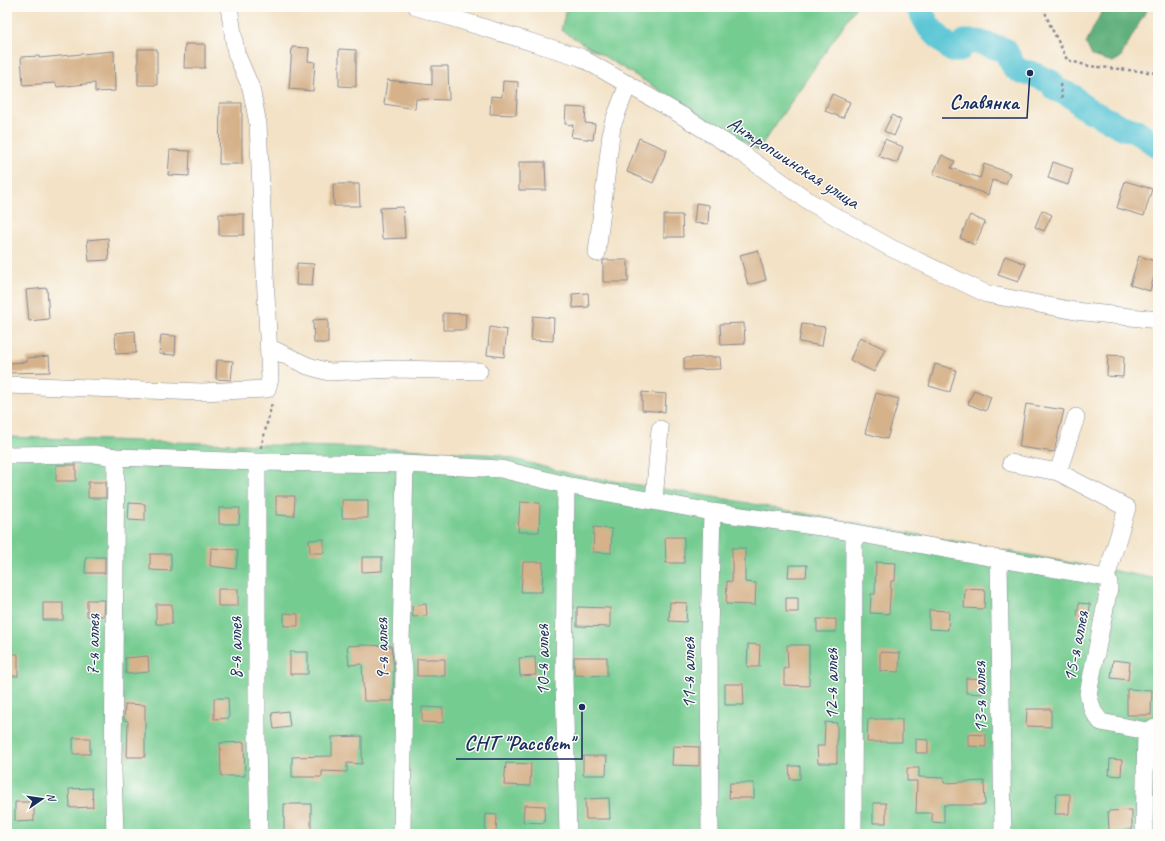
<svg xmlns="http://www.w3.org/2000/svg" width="1165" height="841" viewBox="0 0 1165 841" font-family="Caveat,sans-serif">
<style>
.green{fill:#75cc91;stroke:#487e78}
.forest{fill:#60b07b;stroke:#3e706c}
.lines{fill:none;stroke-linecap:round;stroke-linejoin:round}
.river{stroke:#5bc6d6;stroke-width:25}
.building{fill:#d6b28b}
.minor-casing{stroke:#878892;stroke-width:18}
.path{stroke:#878892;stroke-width:2.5;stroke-dasharray:3 3;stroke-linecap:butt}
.minor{stroke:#fff;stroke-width:17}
.labels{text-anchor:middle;stroke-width:3;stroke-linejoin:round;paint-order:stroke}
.street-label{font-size:20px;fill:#1b2f5e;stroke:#fdfcf7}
.leader{fill:none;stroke:#1b2f5e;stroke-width:1.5}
.callout-dot{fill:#1b2f5e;stroke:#fdfcf7;stroke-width:1.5}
.callout-label{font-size:21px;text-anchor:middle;font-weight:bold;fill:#1b2f5e;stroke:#fdfcf7;stroke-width:3;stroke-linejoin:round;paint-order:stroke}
</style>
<rect width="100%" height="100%" fill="#fdfcf7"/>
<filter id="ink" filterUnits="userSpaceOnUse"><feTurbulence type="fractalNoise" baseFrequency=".025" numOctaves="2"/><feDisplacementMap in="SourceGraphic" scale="8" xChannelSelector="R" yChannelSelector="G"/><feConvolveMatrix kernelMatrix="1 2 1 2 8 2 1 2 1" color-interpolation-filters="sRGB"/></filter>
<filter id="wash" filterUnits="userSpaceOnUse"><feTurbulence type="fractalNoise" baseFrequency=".012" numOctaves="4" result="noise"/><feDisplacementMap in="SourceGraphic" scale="16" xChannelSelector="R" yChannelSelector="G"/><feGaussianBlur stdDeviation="0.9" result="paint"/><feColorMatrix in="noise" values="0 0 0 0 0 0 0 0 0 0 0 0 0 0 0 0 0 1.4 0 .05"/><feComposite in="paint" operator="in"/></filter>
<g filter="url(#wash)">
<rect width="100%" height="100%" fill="#f3e2c6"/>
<path class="green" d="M567,7H856L758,150L561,30Z
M7,437L401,449L499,455L575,475L726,499L1158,579V834H7Z"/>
<path class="forest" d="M1104,7H1148L1120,58L1113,62L1092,56L1086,43Z"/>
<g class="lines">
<path class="river" d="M918,7L929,27L952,50H959L965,42H978L1005,50L1014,67L1021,72L1030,73L1051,82L1055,89L1072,96L1085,108L1122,127L1138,132L1158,146"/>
</g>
<g id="blocks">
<path class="building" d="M185,44H205V68H184Z
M292,47L309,48L308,61L315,62L313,91L289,89Z
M138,49H157V85H138Z
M339,49L356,50V87L339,86Z
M114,51L115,91L95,92V83L57,87L56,83L23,85L21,57L39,56V58Z
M432,66H448L449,100L416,99L415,109L384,104L387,80L432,85Z
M503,81L518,82L516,115L490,114L491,96L502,97Z
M832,94L850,102L843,118L825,111Z
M220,103H242V164H219Z
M566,107L586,108L585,123L595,124L593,140L571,137L573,125L565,124Z
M892,115L901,120L894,136L884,131Z
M639,138L667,150L653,183L627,172Z
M885,139L903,147L897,163L878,156Z
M170,150L190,151L189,176L168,175Z
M942,155L955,161L951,168L980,178L984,164L1010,173L1006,184L992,180L988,195L933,174Z
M519,162H545L546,190H519Z
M1053,162L1073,169L1068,185L1048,178Z
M1125,181L1152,189L1144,216L1117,208Z
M333,184H359L360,206H334Z
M696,203L709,205L708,224L694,223Z
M403,207L405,238L382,239L380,208Z
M1042,210L1052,215L1044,231L1035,227Z
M219,214H244V235H219Z
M664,215H682L683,237H664Z
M970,215L985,222L975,245L960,238Z
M108,238L109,260L89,261L87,240Z
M758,250L766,280L748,285L740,255Z
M1005,256L1026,264L1018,282L998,275Z
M1139,256L1158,262L1150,291L1130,285Z
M603,260H628V282H603Z
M297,263L314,264L312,286L296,285Z
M47,288L49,319L29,321L26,290Z
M588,293L589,307L573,308L572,294Z
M443,313L466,314L465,330H443Z
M533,316L554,318L553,341L531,340Z
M328,319V343H314L313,320Z
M744,323L745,344L721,345L720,324Z
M802,324L825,327L822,346L799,342Z
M490,327L507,330L504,357L487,355Z
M135,331L136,353L116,354L115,333Z
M161,335L176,336L175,355L159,354Z
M860,337L885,349L874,372L850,360Z
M1108,355L1124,356L1123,377L1107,376Z
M49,356L50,372L7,373V363L27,362V358Z
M706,357H720L721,369L684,370V358Z
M217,360L233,361L231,380L216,379Z
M935,364L956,370L950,392L929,386Z
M974,390L991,397L986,411L968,404Z
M642,392L666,394L665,412L642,410Z
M876,393L899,399L887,439L865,433Z
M1026,404L1064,410L1054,452L1019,447Z
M56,465H76V481H56Z
M88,482H106V498H88Z
M276,496H295L294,516L276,515Z
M342,500H368V518H342Z
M520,502L540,503L539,532H518Z
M129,503L145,504V521L128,520Z
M219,508H240L239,524H219Z
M594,527L612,529L611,553L593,552Z
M665,537H684V563H666Z
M324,539V553H310L309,540Z
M211,548L238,550L236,569L210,566Z
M732,548H745V582L756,583L755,605L726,604L727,581L732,582Z
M150,554H171V571L150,570Z
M86,557H105V573H85Z
M362,557H382V571L362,572Z
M523,562H543L542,592H521Z
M876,562L896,563L895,581H891L889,614L870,613L871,594H875Z
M789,565H807L806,577H788Z
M218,589H238V606H218Z
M965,589L985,590L984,609L964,608Z
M786,598H798V612H786Z
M87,600H105L104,616H87Z
M670,602L687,603L686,622L669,621Z
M43,603H63V620H43Z
M1079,603L1090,604L1089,618L1077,616Z
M156,604H172V624H156Z
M426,604L427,616L413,617L412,606Z
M577,607L610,608V627L577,626Z
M929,610L949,611L948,630L929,629Z
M284,613L298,614V626H284Z
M817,619H836V632H817Z
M748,644L760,645L759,667H747Z
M363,645L391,646L394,666L393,701H364L362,664L349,665L347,646Z
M787,645H809V686L784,685V668H788Z
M290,652H308V674H290Z
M880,652L900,653L899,672L880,671Z
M7,654H18V676H7Z
M148,656L149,672L126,674L125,658Z
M535,657L536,675L520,676L519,658Z
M574,657H607V676L574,675Z
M417,659H445V676H417Z
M1113,660L1130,662L1128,680L1111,678Z
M966,678L983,679L982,694L966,693Z
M725,684H743L744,705H725Z
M1127,689L1152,690L1151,715H1127Z
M214,698H228L229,718L214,719Z
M125,704L145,705V757H127L128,721L124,720Z
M422,707L443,708V723L422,722Z
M1027,709H1051V727L1026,726Z
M288,711L290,727L274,729L272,713Z
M868,719H902V742H867Z
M825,722L837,723V763H818L817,746H824Z
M968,734L986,735V747L968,746Z
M362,736V764L347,763V772L322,771V777H292V757L332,756V737Z
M73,738H90V754H73Z
M916,739L928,740V753H916Z
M244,742L245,776H221L220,743Z
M673,746L699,747V766L672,765Z
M583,756H607L606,775H583Z
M1110,759L1122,760L1121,776L1109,775Z
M506,763L531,764L530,786L504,785Z
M789,766H800V779H790Z
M907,768H919V777L944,778V783L984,781L985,805H944V823L932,822V813H916L917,781H907Z
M730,783H754V798H729Z
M92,788L93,807L70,808L69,789Z
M1056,794H1070L1069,814H1055Z
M609,798L610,819H586L585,799Z
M15,802H34V821L15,822Z
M873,803H886V823H873Z
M284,804H311V831H284Z
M524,805L545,806L544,823L523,822Z
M1132,810V830L1109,831L1108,811Z
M486,814L497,815L496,833L485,832Z"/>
</g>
</g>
<g filter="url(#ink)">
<use href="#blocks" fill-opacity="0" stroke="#878892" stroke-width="1"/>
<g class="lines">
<defs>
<path id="minor" d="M417,7L580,57L681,115L737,150L810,202L889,247L987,294L1075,311L1158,320
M597,253L612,126L628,84
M268,347L308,366L329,372L397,369L479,371
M7,385L202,392L267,389L270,379L258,124L251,88L236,53L229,7
M1076,417L1058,472L1127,508L1106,578
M7,455L94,454L116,457L257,462L405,464L501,469L566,485L712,512L828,528L1106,578L1109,582V588L1088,694L1093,711L1101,722L1146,731L1158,727
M257,462V741L259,834
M1011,463L1058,472
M566,485L564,681L568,834
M654,501L660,429
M999,559L1003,834
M115,834L113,769L116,457
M402,834L404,669L401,644L405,464
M710,834L709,633L712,512
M853,834L854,534
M1144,834L1146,731"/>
</defs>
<use href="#minor" class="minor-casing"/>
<path class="path" d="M1044,7C1048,26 1060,42 1067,60L1089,66L1158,73
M1060,84L1062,98
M261,448L272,403"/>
<use href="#minor" class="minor"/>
</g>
</g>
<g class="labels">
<g class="street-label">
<text transform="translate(794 162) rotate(33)" y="7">Антропшинская улица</text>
<text transform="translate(92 645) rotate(-89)" y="7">7-я аллея</text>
<text transform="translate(1075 646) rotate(-79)" y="7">15-я аллея</text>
<text transform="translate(235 648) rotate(-90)" y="7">8-я аллея</text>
<text transform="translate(381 649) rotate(-91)" y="7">9-я аллея</text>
<text transform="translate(542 660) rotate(-90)" y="7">10-я аллея</text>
<text transform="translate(688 673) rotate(-90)" y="7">11-я аллея</text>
<text transform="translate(831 684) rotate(-90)" y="7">12-я аллея</text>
<text transform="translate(979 697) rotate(-91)" y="7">13-я аллея</text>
</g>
</g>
<path class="leader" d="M1030 73L1027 118H942M582 707L582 759H456"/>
<g class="callout-dot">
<circle cx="1030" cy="73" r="4"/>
<circle cx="582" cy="707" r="4"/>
</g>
<g class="callout-label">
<text x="984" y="109">Славянка</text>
<text x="519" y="750">СНТ "Рассвет"</text>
</g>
<rect width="1165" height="841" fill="none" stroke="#fdfcf7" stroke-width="24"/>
<g transform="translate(42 799) rotate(77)" stroke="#fdfcf7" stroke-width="3" paint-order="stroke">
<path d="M0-3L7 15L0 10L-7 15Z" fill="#1b2f5e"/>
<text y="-6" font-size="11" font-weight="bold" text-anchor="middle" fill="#1b2f5e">N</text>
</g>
</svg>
